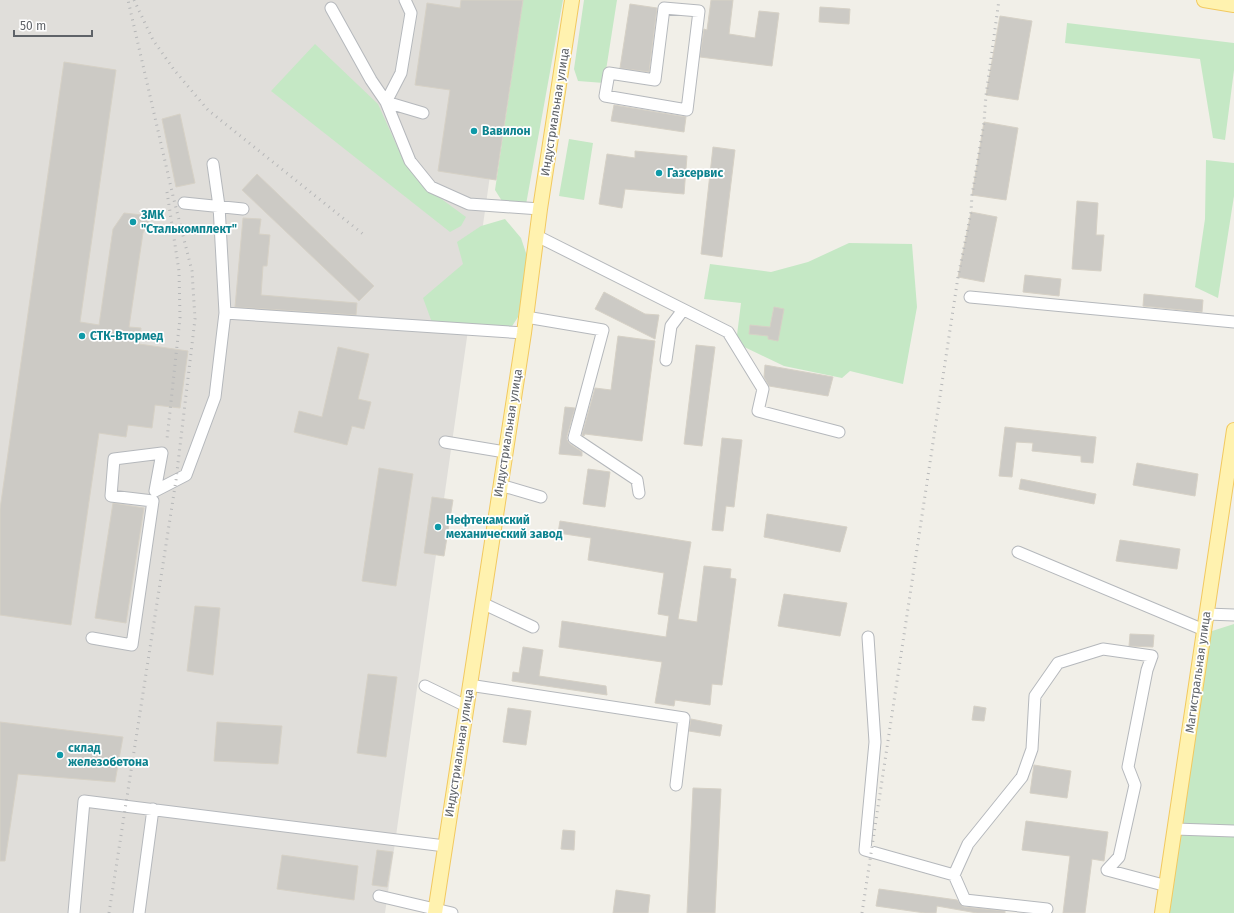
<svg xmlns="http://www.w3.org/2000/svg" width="1234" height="913" viewBox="0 0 1234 913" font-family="'Fira Sans',sans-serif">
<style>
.industrial{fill:#e0deda}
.green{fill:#c5e8c5}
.building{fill:#cccac5;stroke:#d6d1c6}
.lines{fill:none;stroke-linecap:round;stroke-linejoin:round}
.minor-casing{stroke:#b5b8bc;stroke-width:13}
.major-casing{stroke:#f2c960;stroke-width:16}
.minor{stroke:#fff;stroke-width:11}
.major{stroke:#fff2af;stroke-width:14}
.rail{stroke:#b6b7b8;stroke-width:3;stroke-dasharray:1 5;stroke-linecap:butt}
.culture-dot{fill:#0f9aa8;stroke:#fff;stroke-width:1.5}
.labels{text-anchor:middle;stroke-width:3.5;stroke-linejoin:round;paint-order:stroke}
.street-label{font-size:12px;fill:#5f6368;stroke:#fff}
.culture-label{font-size:12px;font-weight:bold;fill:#0d838f;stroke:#fff;text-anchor:start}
</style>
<rect width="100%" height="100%" fill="#f1efe8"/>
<path class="industrial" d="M0,0H515L385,913H0Z"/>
<path class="green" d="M523,0H563L525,210L507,209L495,190Z
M584,0H617L604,83L578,81L574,69Z
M1067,23L1234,43V70L1225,140L1213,138L1200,59L1065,43Z
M315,44L378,104L405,164L421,184L466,217L461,226L450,232L271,91Z
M569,139L593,143L584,200L559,196Z
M1206,160L1234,163V196L1218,298L1195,287L1205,219Z
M505,219L521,238L527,256L524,288L518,317L507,334L434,328L423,298L463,264L457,242L481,226Z
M849,243L912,244L917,307L903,384L850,371L842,378L784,366L736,343L741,303L704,299L710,264L771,272L808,262Z
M1234,624V913H1169L1209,632Z"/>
<path class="building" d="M461,0H523L496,180L438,171L450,90L415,85L427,3L460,8Z
M711,0H733L729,34L755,38L759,11L779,13L772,66L700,57L704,29L707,30Z
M630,4L657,8L649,72L620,68Z
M820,7L850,9L849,24L819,22Z
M1000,16L1032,21L1018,100L986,95Z
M64,62L116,70L80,322L99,325L113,229L124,213L151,216L143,233L129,327L141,328L139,344L188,351L180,408L155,405L152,428L128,425L126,437L99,433L71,625L0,615V509Z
M614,105L686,117L684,132L611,121Z
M180,114L195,183L176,187L162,119Z
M984,122L1018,128L1006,200L972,195Z
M713,147L735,150L722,257L701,254Z
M635,151L687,156L684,194L625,189L622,208L599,204L607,154L635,158Z
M257,174L374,286L359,301L242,190Z
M1077,201L1098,203L1096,235H1104L1101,271L1072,269Z
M971,212L997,217L984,282L958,277Z
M243,218L261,219L259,234L270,235L267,266H263L261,295L357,303L356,315L235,307Z
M1025,275L1061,279L1059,296L1023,292Z
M604,292L645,314L659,315L655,339L595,309Z
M1144,294L1203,300L1202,312L1143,306Z
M774,307L784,309L778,341L768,339V336L749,334L750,325L770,327Z
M618,336L655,341L642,441L585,434L584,436L582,435L595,388L611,390Z
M696,345L715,347L702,446L684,444Z
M338,347L369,354L358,399L371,402L364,429L352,426L347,445L294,432L299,411L322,417Z
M765,365L833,377L828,396L769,386L764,377Z
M565,407L575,408L567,436V440L570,444L582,452V456L559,454Z
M1005,427L1096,437L1093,463L1081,462V456L1032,451L1033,443L1016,442L1012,477L999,476Z
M722,438L742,440L734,507L726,506L723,531L712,530Z
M1137,463L1198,474L1195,496L1133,485Z
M379,468L413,474L396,586L362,581Z
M588,469L610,472L605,507L583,504Z
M1021,479L1096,494L1094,504L1019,489Z
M432,497L453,500L444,556L424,553Z
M113,503L144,508L126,623L95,618Z
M767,514L847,527L840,552L764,537Z
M560,521L691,542L678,619L697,622L704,566L731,569L730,578L736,579L722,685L712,684L710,705L675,700L674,706L655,703L662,662L559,647L562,621L666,637L669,616L658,614L664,573L588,560L591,538L558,533Z
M1120,540L1180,549L1177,569L1116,561Z
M784,594L847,603L840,636L778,626Z
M195,606L220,608L213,675L187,671Z
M1130,634L1154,635L1153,647L1129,646Z
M523,647L543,650L539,676L606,686L607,695L512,681L513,672L519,673Z
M368,674L397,677L386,757L357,753Z
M974,706L986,708L984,721L972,720Z
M508,708L531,711L526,745L503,742Z
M691,719L722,725L720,736L689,731Z
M0,722L123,737L115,782L18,774L5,861H0Z
M217,722L282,726L278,764L214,761Z
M1034,765L1071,771L1067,798L1030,793Z
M693,788L721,789L715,913H687Z
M1026,821L1108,832L1104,861L1092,859L1085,913H1063L1070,856L1022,850Z
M563,830L575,831L574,850L561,849Z
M377,850L393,852L387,887L372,885Z
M282,855L358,866L354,900L277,889Z
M879,889L957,900L961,905L964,907L1005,911V913H977L937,906L936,913H925L876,906Z
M616,890L650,895L648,913H613Z"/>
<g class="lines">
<defs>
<path id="minor" d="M331,8L371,80L386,102L401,73L411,13L405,0
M664,8L699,11L687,110L605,96L609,73L655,80Z
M423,113L386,102L410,161L431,187L469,204L540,209
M213,164L219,206L225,313L524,333
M184,203L243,209
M537,236L728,332L763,389L758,411L839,432
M970,297L1234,322
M526,317L603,330L574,438L637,480L639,493
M666,360L671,326L683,310
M445,442L505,452
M500,485L541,497
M1018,552L1204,630
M482,603L533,627
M1207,614L1234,615
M868,637L875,742L865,850L954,875L965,900L1047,909
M92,638L132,645L153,501L111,496L114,459L162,453L155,491L186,475L215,397L225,313
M469,685L684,718L676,785
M425,686L466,706
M1175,829L1234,831
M954,875L968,844L1022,777L1032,749L1035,696L1058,663L1103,649L1152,656L1147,670L1128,767L1135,785L1119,857L1107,870L1167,886
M379,896L452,913
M74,913L84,801L445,846
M139,913L153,809"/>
<path id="major" d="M1204,0L1234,5
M435,913L524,333L540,209L572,0
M1162,913L1234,430"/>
</defs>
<use href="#minor" class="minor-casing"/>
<use href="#major" class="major-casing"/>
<use href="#minor" class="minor"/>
<use href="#major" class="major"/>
<path class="rail" d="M134,0L153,40L175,71L208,110L363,234
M167,192L179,271L180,318L167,439
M109,913L176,480L195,319L192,271L173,196L128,0
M862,913L958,277L971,212L972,195L984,122L986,95L999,0"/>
</g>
<g class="culture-dot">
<circle cx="474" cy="131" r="4"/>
<circle cx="659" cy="173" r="4"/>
<circle cx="133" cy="222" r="4"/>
<circle cx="82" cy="336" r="4"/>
<circle cx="438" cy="527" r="4"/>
<circle cx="60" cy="755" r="4"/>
</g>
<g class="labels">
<g class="street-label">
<text transform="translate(555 112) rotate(-81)" y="4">Индустриальная улица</text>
<text transform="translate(508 433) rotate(-81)" y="4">Индустриальная улица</text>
<text transform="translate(1198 672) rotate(-82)" y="4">Магистральная улица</text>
<text transform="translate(459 753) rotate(-81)" y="4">Индустриальная улица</text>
</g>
<g class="culture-label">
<text x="482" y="135">Вавилон</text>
<text x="667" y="177">Газсервис</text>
<text x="141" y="219">ЗМК<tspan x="141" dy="14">"Сталькомплект"</tspan></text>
<text x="90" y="340">СТК-Втормед</text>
<text x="446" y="524">Нефтекамский<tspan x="446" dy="14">механический завод</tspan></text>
<text x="68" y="752">склад<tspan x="68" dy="14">железобетона</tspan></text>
</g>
</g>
<path d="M14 30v6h78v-6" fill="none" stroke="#5f6368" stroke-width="2"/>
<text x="20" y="30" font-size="12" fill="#5f6368" stroke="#ffffff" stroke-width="3" paint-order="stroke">50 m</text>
</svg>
